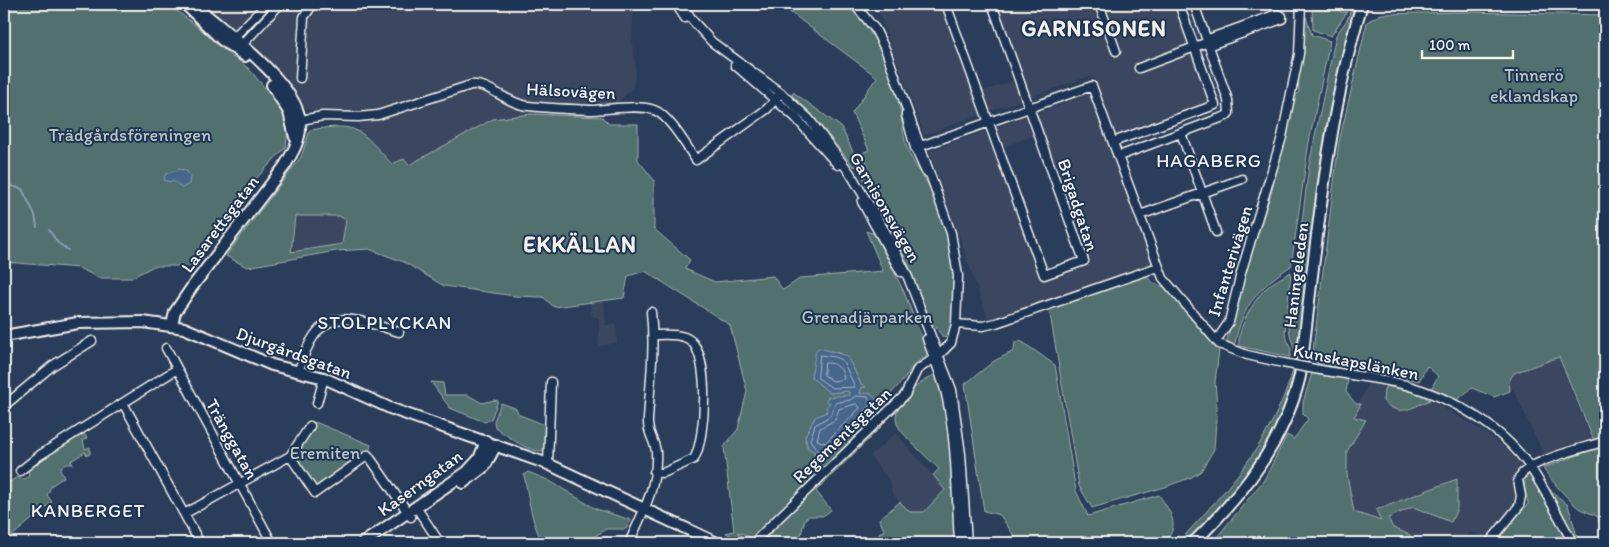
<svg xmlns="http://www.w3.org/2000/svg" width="1609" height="547" viewBox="0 0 1609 547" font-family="Itim,sans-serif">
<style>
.built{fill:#3a4660}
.green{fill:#516f6e;stroke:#a2b0ab;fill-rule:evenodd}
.water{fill:#46668c;stroke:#8c9eb1}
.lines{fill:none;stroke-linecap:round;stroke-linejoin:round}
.shore{stroke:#aeb9c3;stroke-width:1}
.stream{stroke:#8c9eb1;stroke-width:2}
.minor-casing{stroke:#f4f1e8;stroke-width:11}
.major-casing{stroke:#f4f1e8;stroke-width:14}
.minor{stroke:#1d3557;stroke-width:8}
.major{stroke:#1d3557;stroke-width:10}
.minor-bridge-casing{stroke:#f4f1e8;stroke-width:11;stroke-linecap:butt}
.minor-bridge{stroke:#1d3557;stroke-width:8}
.labels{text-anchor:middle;stroke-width:4;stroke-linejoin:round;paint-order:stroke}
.park-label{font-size:18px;fill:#bbc4bd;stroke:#1d3557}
.street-label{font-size:18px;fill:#f4f1e8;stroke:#1d3557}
.neighbourhood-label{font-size:19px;letter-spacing:1px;fill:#f4f1e8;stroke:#1d3557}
.district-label{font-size:22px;font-weight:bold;letter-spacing:1px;fill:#f4f1e8;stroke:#1d3557}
</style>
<rect width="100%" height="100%" fill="#2a3d5b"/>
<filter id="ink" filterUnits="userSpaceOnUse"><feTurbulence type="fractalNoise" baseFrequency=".02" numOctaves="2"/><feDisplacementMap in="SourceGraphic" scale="10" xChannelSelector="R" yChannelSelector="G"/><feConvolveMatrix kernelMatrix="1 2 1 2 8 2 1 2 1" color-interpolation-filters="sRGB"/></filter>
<g filter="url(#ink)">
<path class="built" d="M204,4H634L632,39L636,70L633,88L602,117L531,114L409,165L393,164L359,130L358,112H315L306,109L282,76Z
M876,4H942L982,114L924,135Z
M995,4H1177L1212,104L1113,138L1105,115L1104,103L1096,80L1093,78L1087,77L1028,98Z
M1015,80L1022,100L988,112L981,92Z
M1093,93L1154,263L989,322L929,151L988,130L1042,279L1087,263L1034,114Z
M1028,115L1035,135L1001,148L994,128Z
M295,215L339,216L347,221L342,244L291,252Z
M604,301L606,325L616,324L617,343L599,346V318L592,316L590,303Z
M1558,357L1593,443L1546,459L1513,389L1510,391L1509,381L1514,373Z
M1368,383L1386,386L1384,390L1401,412L1430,400L1480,429L1502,445L1521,463V469L1514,476L1517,494L1516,503L1489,538L1470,532L1459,543H1408L1410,535L1393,528L1388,518L1413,507L1421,508L1437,517L1457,509L1456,479L1376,510L1382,521L1354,512L1347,475V451L1366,420L1353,417Z
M896,433L945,490L924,512H910L900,502L892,493L890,482L870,456Z"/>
<path class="green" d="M13,4H168L221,45L230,56L238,60L249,69L280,106L288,127L286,147L251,184L198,252L190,266H154L131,278H99L79,268L4,262V9Z
M779,4H847C873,29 890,64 898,99C902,115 902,132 907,148C913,165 926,178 933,194C949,233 958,274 953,316C952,324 951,332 947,338L943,337L930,320L909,266L860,172L868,165L862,153L869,150L852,113L877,77Z
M1353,4H1357C1336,70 1322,139 1315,208C1307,278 1306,367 1275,431C1255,473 1218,508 1186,543H1178C1220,496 1259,458 1283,398C1288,386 1294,372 1295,358C1296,346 1288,336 1289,325L1309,165L1336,35L1347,20Z
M1374,4H1605V8L1373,6Z
M1312,10H1340V12H1347L1331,36L1313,30Z
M1464,12L1605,15V536H1602L1598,517C1592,513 1586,512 1580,509C1572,504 1548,477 1543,468L1597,448L1559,357L1514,373L1509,381L1510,391L1494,397L1472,388L1454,402L1431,389L1438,376L1427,366L1419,381L1390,374L1387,366H1380L1363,372L1316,363L1314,359L1316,357L1313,351L1339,142L1367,22L1381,14Z
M1305,14L1312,35L1330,41L1309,142L1291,266C1259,287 1243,305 1235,343L1232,345L1227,341L1228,336L1245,272L1272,190L1295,97L1299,92L1298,78L1304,44Z
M793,92L841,127L855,156L860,154L865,163L858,167L853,166L810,112L792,96Z
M531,114L602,117L609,124H638V160L654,180V229L690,260L685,269L715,282L773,276L783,290L801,278L883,271L866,231L875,234L904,292L928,354L913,366L905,378L873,414L883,425L816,491L831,510L823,516H809L805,519L800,538L810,543H755L746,535L737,532L751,543H743L726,533L734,531L724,447L738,429L747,391L730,325L645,271L628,276L624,298L554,307L543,297L515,296L444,286L404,262L369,249L336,251L247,267L226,256L301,157L310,130C361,122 358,129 392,164L404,159L409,165L493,119ZM295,216H339L346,220L342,244L291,252ZM828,351C850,352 852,367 861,384L865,387L861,388L860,394L878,401L877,406L823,461L815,457L814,451L808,448L805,440C813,428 826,416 830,403L840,397L850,396L848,391L830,393L811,377L813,367Z
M1291,272L1285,333L1291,350L1290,357L1239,346C1237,328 1253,302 1265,289C1272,282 1283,277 1291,272Z
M1144,275L1155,284L1165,287L1219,350L1215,382L1217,407L1214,449L1201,471L1192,477L1165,487L1092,508L1079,486L1049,308L1095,292L1096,294Z
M1021,341L1055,365L1076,491L1088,516L1159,495C1171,512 1182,528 1162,543H1019L1000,515L984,511L965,384L994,361L1014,351L1015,342Z
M1312,373L1348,379L1346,392L1356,404H1361L1354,417L1366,420L1347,451V475L1354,512L1381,521L1376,510L1457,479V509L1451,522L1413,507L1388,518L1393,528L1410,535L1408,543H1212L1264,480L1287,435L1294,439L1308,419L1303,414V402Z
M936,374C952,396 953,511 955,543H862L870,536L873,539L884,530L879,519L900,502L910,512H924L945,490L933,475L939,469C929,459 904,437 898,426C888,405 919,382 936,374Z
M431,382L443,383L445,395H468L482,403L494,400L498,401L491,419L485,422L450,408Z
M1386,386L1417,393L1430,400C1410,408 1400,418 1383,401L1384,390Z
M501,403L515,408L520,415L545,425V450C531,455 506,435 495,427L494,421Z
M315,422L371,445L369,452L316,489L293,456Z
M83,432L87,438L83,440L85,449L90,447V454L87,455L85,452L71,461L73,464H66L61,467L60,470L64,477L52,485L47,495L52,502L4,543V486L17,477L25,479L29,476L28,467Z
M528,472L548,480L596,509L631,520L626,529H606L594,537L596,543H543C531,523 529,498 524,475Z
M1529,474L1568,543H1494L1528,504C1527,493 1520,483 1529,474Z
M1539,474L1549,489L1568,505L1579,543L1561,516Z"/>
<path class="water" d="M179,169L185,170L190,175L189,184L182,188L175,182L165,181L164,177L166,174Z
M819,348L847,356L861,384L866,387L861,388L860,394L870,393L878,401V406L823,461L817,459L814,451L808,448L805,436L815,417L827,412L826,407L830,403L826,401L828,397L850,395L848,391L830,393L811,377L816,350Z"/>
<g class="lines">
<path class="shore" d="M820,355L835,357L843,361L855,387L832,388L818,378Z
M825,363C836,362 843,369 844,379L833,381L824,375Z
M856,396L868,397L872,404L823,453L820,454L810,440L815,425L830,416L835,403L850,400Z
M857,404L860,408L825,443L817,440L820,428L835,420L839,409Z"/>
<path class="stream" d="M4,191L8,185L22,189L35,215L37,227
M49,230L58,243L68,250"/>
<defs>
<path id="minor" d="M653,4H669
M676,4L685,18
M682,4L693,21L712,42L781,93L809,119L850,173L889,238L907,275L952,390L961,454L967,543
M946,4L1044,275L1084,261L992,4
M1099,4L1116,51
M1277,14L1282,16V19L1213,44L1208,42L1211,38Z
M229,38L237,34L267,4
M239,48L280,4
M735,65L795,117L838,165
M1139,68L1208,42
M300,78L304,17L309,10L303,4
M906,115L915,148L926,172
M295,121L323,116L358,117L378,115L471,85C488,82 507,104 528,106C548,108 569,109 589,110C607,110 639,104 654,110C669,115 687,147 696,160L767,109L778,96
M1181,133L1216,232
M1113,142L1215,105L1179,4
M915,148L1092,86L1163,278L1219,344L1247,355L1283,363
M1119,156L1226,116L1229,113L1228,100L1194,4
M862,202L901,272
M1140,215L1242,179
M956,324L983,326L996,323L1158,267
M653,335C665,335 682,333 691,341C710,357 706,438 694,459L663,473L654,472
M927,339C933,356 940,372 945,390C957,439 956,493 959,543
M1216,341L1229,322L1241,273L1282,137L1299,54L1301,4
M166,348L272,543
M299,370C319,305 343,315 399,332
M1320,370C1348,375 1378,378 1406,385C1453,398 1502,427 1530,467C1546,491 1559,518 1573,543
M123,403L200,543
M317,403L324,378
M4,406L52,366L92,341
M290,456L315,493L368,455L411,517
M548,464L551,382
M20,471L40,455L177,369
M416,507L440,543
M184,514L290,456L310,426
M758,538L905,395L917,370L939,355L951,343L956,324L958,276L951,233L886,51L875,29L854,4
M629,543C642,514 658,486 656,452C655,440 647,434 648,420C650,383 655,349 651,312
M1489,543L1519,506L1521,496L1518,480C1523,461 1586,448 1605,441"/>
<path id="major" d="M185,4L222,40L245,56
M272,85L289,112L295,137
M172,325L175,312L192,287L284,167C292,154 302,138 300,121C297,83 221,28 193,4
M4,336L78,323L143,322L184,328L272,365L324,378L392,409L548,464L717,543
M463,483L485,466L496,445
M363,543L467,472L479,459L486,441
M1193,543C1242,495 1284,443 1300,376C1316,251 1325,125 1362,4"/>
</defs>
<use href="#minor" class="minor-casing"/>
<use href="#major" class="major-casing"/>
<use href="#minor" class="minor"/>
<use href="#major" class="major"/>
<defs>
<path id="minor-bridge" d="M1283,363L1320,370"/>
</defs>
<use href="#minor-bridge" class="minor-bridge-casing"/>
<use href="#minor-bridge" class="minor-bridge"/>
</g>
</g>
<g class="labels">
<g class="park-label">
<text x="1534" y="81">Tinnerö<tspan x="1534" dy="21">eklandskap</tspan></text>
<text x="130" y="141">Trädgårdsföreningen</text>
<text x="867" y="323">Grenadjärparken</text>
<text x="325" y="459">Eremiten</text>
</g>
<g class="street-label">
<text transform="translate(571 91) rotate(3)" y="6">Hälsovägen</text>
<text transform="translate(1078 205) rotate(72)" y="6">Brigadgatan</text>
<text transform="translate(885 207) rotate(60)" y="6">Garnisonsvägen</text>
<text transform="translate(220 224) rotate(-53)" y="6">Lasarettsgatan</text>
<text transform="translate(1230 261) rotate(-73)" y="6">Infanterivägen</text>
<text transform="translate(1296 275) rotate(-83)" y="6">Haningeleden</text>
<text transform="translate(294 353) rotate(20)" y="6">Djurgårdsgatan</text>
<text transform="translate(1356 362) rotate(11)" y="6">Kunskapslänken</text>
<text transform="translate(842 435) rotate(-44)" y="6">Regementsgatan</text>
<text transform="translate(232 439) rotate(61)" y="6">Tränggatan</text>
<text transform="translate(420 483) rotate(-36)" y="6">Kaserngatan</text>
</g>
<g class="neighbourhood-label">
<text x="1209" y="167">HAGABERG</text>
<text x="385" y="329">STOLPLYCKAN</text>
<text x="88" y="517">KANBERGET</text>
</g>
<g class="district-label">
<text x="1094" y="36">GARNISONEN</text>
<text x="580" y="252">EKKÄLLAN</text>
</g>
</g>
<rect width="1609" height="547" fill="none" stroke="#1d3557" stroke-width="20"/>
<rect x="10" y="10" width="1589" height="527" fill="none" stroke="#f4f1e8" stroke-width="2" filter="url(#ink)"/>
<path d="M1422 50v8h91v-8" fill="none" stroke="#f4f1e8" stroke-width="2.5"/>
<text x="1429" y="50" font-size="15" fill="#f4f1e8" stroke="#1d3557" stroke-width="4" paint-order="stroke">100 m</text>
</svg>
